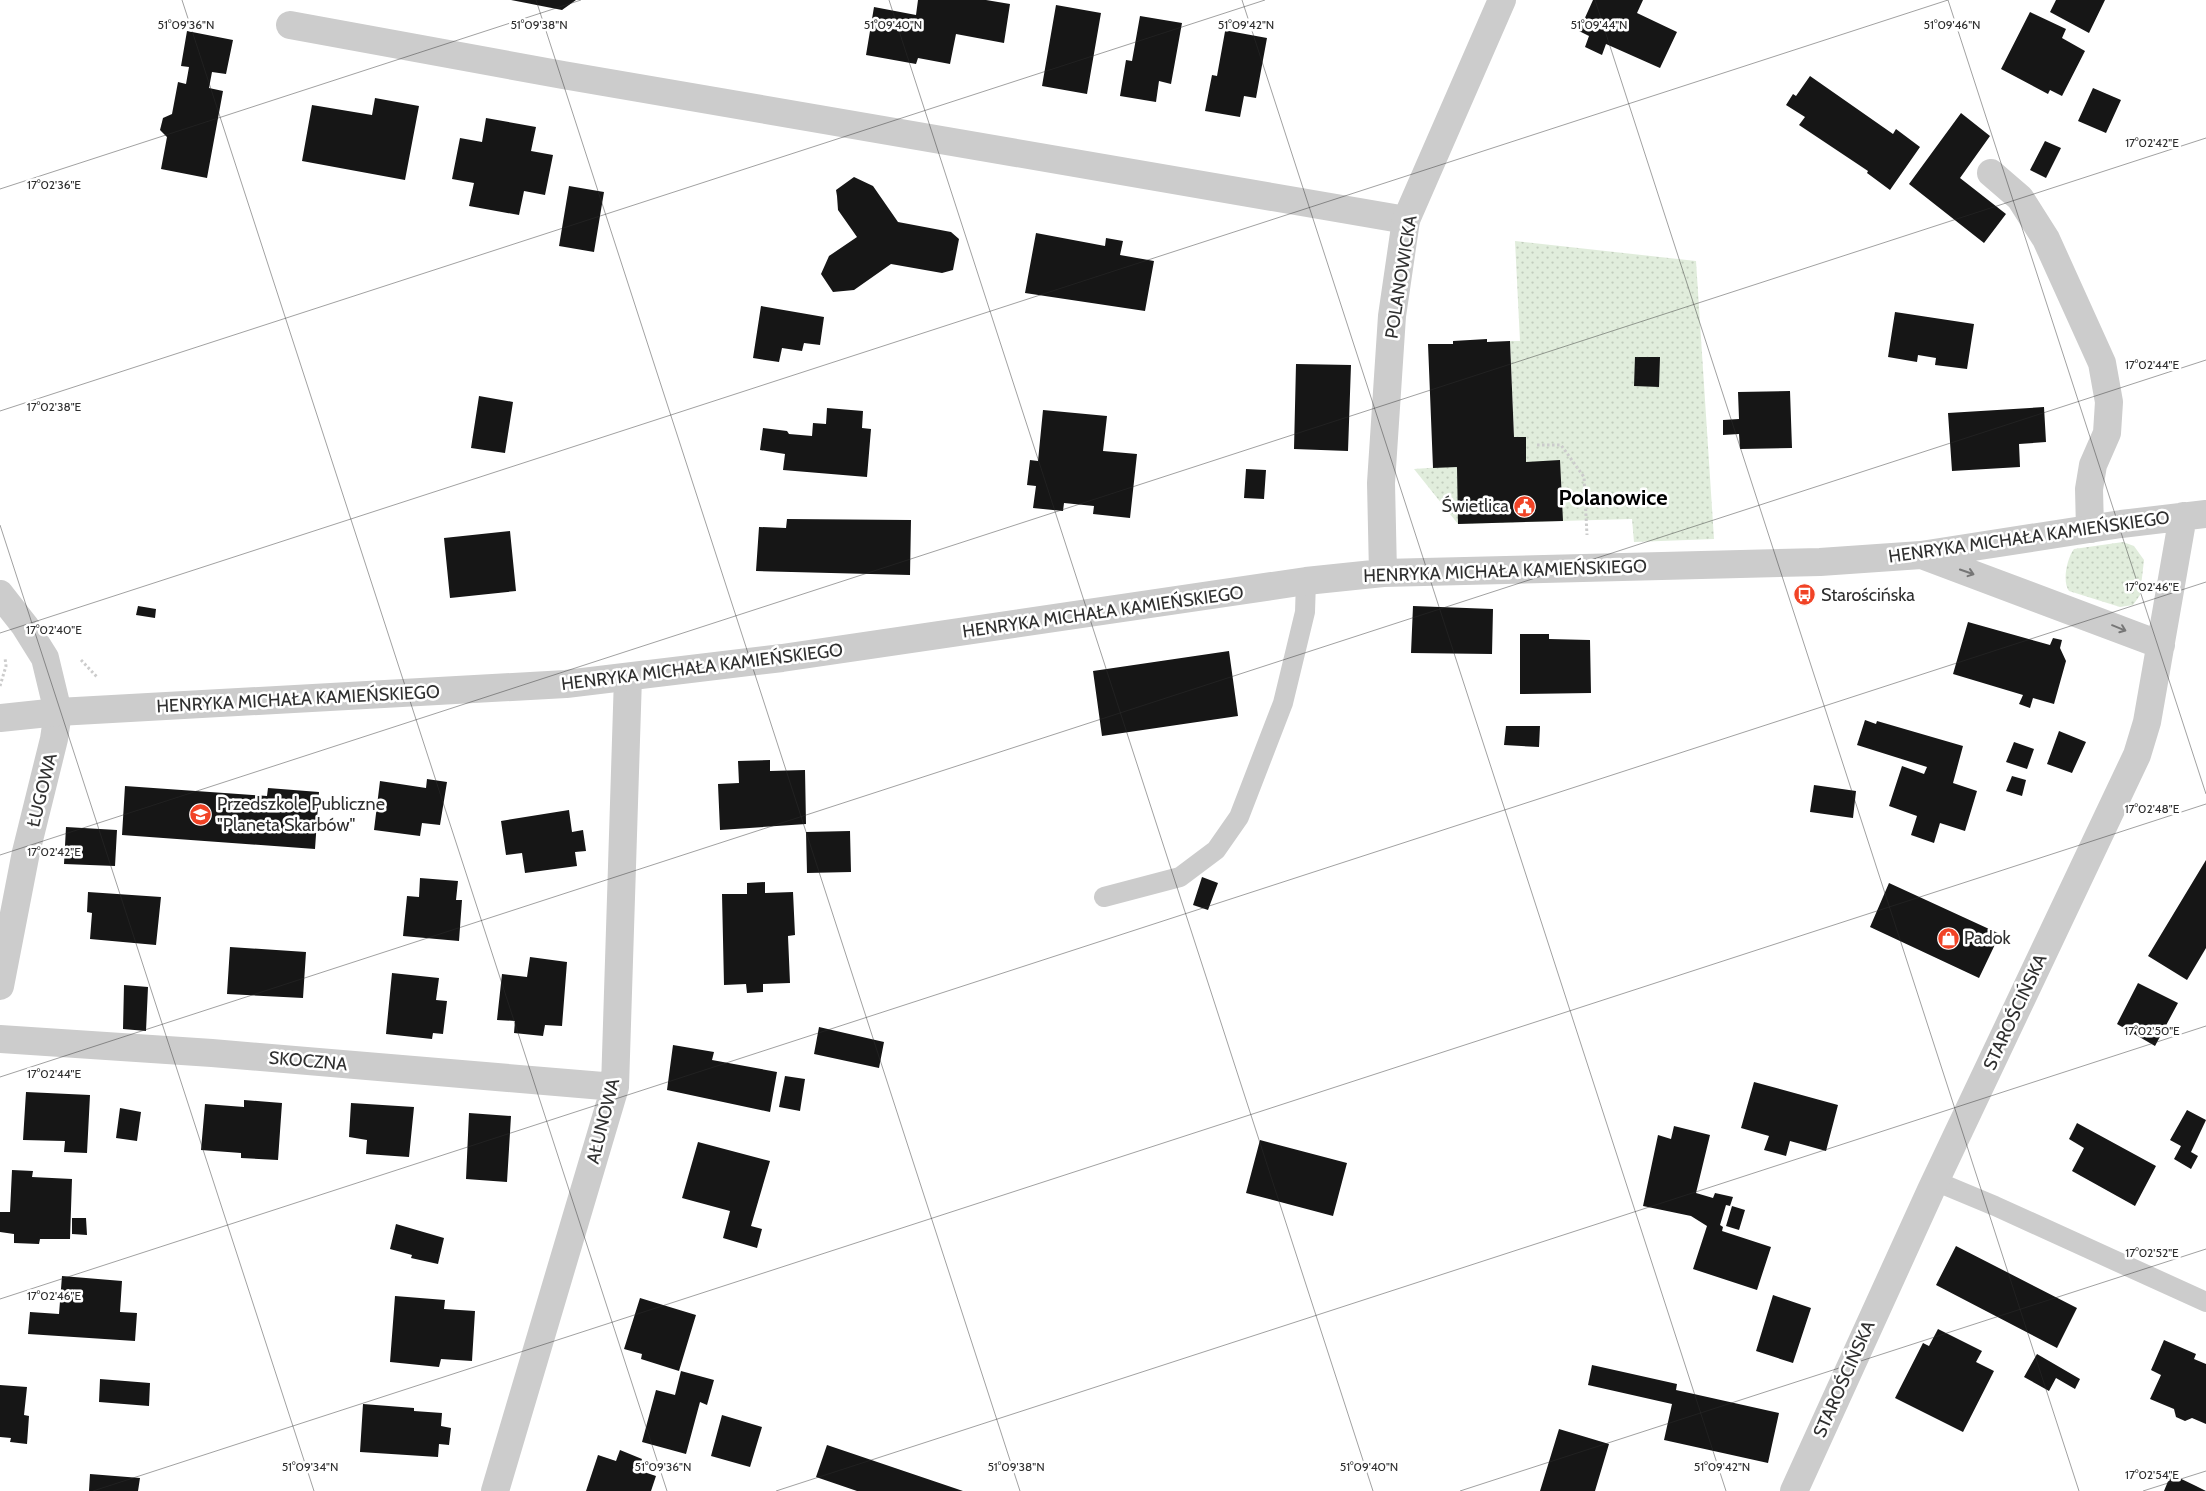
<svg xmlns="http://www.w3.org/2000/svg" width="2206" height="1491" viewBox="0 0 2206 1491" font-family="Cabin,sans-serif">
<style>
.green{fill:url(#green-dots)}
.building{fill:#161616}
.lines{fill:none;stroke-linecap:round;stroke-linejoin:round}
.path{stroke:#ccc;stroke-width:3;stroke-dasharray:2.5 2.5;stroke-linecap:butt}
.service{stroke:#ccc;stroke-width:20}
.minor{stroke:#ccc;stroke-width:28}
.tertiary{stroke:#ccc;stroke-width:28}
.oneway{stroke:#767676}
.ticks{fill:none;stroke:#2f2f2f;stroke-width:1;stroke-opacity:0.45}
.labels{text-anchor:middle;stroke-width:5;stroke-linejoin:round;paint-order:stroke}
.street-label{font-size:18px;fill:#2f2f2f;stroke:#fff}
.poi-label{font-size:18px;fill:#2f2f2f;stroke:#fff;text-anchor:start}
.district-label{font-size:22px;font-weight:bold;fill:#000;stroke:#fff}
.ticks-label{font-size:12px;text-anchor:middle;fill:#2f2f2f;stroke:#fff;stroke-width:5;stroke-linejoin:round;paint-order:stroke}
</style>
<defs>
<pattern id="green-dots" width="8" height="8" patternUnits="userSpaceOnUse" patternTransform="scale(1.25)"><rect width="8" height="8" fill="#e1eddc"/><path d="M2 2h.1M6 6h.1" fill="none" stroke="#c1ccbd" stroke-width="1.8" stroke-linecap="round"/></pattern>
</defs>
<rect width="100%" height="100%" fill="#fff"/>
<path class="green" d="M1515,241L1696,261L1714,539L1634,542L1632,519L1458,524L1414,469L1515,462L1510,341H1520Z
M2123,542L2134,546L2144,560L2140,595L2133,605L2120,607L2069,591C2062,582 2067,558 2074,549Z"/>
<path class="building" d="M511,0H576L562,10Z
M918,0H986L1010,4L1004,43L956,34L950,64L918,58L916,64L866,55L874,7L916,15Z
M1593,0H1643L1637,13L1677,32L1660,68L1606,44L1602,55L1585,47L1589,36L1579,31Z
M2056,0H2105L2089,33L2050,12Z
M1056,5L1101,13L1087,94L1042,86Z
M2030,12L2066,29L2062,38L2085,51L2062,96L2050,90L2048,94L2001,69Z
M1140,16L1182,23L1171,84L1159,81L1156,102L1120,96L1126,60L1132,61Z
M1226,26H1229V31L1267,38L1256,98L1244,96L1240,117L1205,111L1212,75L1217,76Z
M187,31L233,40L226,74L212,72L209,88L223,91L207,178L161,169L167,137L160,130L163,118L172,114L178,82L186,84L189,67L181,66Z
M1810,76L1893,134L1896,129L1920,147L1890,190L1867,173L1868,171L1799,125L1805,117L1786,105L1793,94L1796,96Z
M2093,88L2121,100L2106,133L2078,121Z
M375,98L419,106L405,180L302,161L312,105L372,115Z
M1961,113L1990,136L1960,178L2006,214L1984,243L1909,184Z
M486,118L536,127L531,151L553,155L545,195L524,191L519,215L469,206L474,183L452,179L460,138L482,142Z
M2045,141L2061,148L2046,178L2030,170Z
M854,177L873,186L898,222L951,232L959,239L953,270L942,273L891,264L854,290L833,292L821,274L829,256L857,237L838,210L837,196L836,190Z
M569,186L604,192L594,252L559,246Z
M1036,233L1105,246L1106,238L1123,241L1120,255L1154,261L1145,311L1025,293Z
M761,306L824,317L820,345L804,343L802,351L782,348L779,362L753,358Z
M1895,312L1974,324L1967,369L1935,365L1936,358L1918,355L1917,362L1888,357Z
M1487,339V342L1510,341L1514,437H1526V462L1560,460L1563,521L1458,524L1457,467L1433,468L1428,344H1453V341Z
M1635,357H1660L1659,387L1634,386Z
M1296,364L1351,365L1348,451L1294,449Z
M1790,391L1792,448L1740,449L1739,434L1723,435V420L1739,419L1738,392Z
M479,396L513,402L505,453L471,448Z
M2044,407L2046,442L2019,444L2020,467L1952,471L1948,413Z
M827,408L863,411L862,428L871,429L867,477L783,470L785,454L760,450L763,428L787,431L789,434L812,436L813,423L826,424Z
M1043,410L1107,416L1103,451L1137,454L1130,518L1093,514L1094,506L1064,503L1063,511L1033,508L1036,486L1027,485L1030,460L1038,461Z
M1246,469L1266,470L1264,499L1244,498Z
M787,519L911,520L910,575L756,571L759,527L786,528Z
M510,531L516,591L450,598L444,538Z
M138,606L156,609L155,618L136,615Z
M1413,606L1493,609L1492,654L1411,653Z
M1968,622L2050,645L2053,638L2062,640L2060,648L2066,661L2054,704L2033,698L2030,708L2019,704L2023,695L1953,674Z
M1520,634H1549V639L1590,640L1591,693L1520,694Z
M1229,651L1238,716L1102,736L1093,671Z
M1865,720L1876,724L1877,721L1963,746L1953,783L1977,791L1965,831L1940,823L1934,843L1911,835L1917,816L1889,806L1902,766L1924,774L1927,767L1857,745Z
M1506,726H1540L1539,747L1504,745Z
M2059,731L2086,742L2072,773L2047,764Z
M2014,742L2034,749L2027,769L2006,762Z
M770,760V771L805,770L806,824L720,830L718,784L739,783L738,761Z
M2012,776L2026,780L2022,796L2006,791Z
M427,779L447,782L440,825L422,823L420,836L374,830L380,781L426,788Z
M1814,785L1856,791L1853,818L1810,812Z
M125,786L267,796L268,788L319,792L315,849L122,835Z
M569,810L572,832L583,830L586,851L575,852L577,866L525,873L522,853L506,855L501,821Z
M66,827L117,830L115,866L64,864Z
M850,831L851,872L807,873L806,832Z
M2206,860V948L2187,980L2148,956Z
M1202,877L1218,883L1208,910L1193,905Z
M420,878L458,881L456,900H462L459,941L403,936L407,896L419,897Z
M765,882V893L793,892L795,935L788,936L790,983L763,984V992L747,993L746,984L724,985L722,894H747V883Z
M1889,883L2000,934L1979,978L1870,927Z
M88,892L161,897L156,945L90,939L92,913L87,912Z
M230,947L306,952L303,998L227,994Z
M530,957L567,962L562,1026L545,1025L543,1036L514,1033L515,1021L497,1020L502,974L527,977Z
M392,973L439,978L436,1000L447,1001L443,1034L433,1033L432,1039L386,1034Z
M2138,983L2178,1003L2155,1046L2117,1024Z
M124,985L148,987L146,1031L123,1029Z
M819,1027L884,1042L879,1068L814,1054Z
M673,1045L714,1052L712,1060L777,1072L770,1112L667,1090Z
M785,1076L805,1079L800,1111L779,1107Z
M1754,1082L1838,1105L1826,1151L1790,1141L1786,1156L1764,1150L1769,1136L1741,1128Z
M26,1092L90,1095L87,1153L64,1152L65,1141L23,1140Z
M244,1100L282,1103L278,1160L241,1158V1153L201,1150L205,1104L244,1107Z
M351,1103L414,1107L409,1157L366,1154L367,1140L349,1137Z
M120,1108L141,1112L137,1141L116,1138Z
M2187,1110L2206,1120L2191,1152L2198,1156L2191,1169L2174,1159L2181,1146L2170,1140Z
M469,1113L511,1116L507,1182L466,1179Z
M2077,1123L2156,1166L2135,1206L2072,1171L2084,1148L2069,1139Z
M1674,1126L1710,1135L1696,1193L1713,1198L1715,1193L1733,1197L1730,1206L1726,1205L1720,1225L1723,1227L1722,1231L1771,1247L1757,1290L1693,1269L1707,1226L1691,1216L1643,1206L1658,1135L1671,1139Z
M1260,1140L1347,1163L1333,1216L1246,1193Z
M698,1142L770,1161L751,1226L762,1229L757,1248L723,1238L730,1211L682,1198Z
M12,1170L33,1171L32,1177L72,1179L70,1239H40L39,1244L14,1243V1234L0,1232V1212H10Z
M1732,1206L1745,1210L1739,1230L1726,1226Z
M72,1218H86L87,1235L72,1234Z
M396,1224L444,1238L438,1264L411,1258L412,1255L390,1249Z
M1956,1246L2077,1308L2057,1348L1936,1285Z
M62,1276L122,1281L120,1312L137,1313L135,1341L28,1334L30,1312L59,1314Z
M1773,1295L1811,1308L1793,1363L1756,1351Z
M395,1296L445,1300L444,1309L475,1311L472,1361L441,1359L439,1367L390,1362Z
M640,1298L696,1315L679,1371L641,1359L642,1354L624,1349Z
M1938,1329L1982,1351L1976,1362L1994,1371L1963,1432L1895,1398L1923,1343L1929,1346Z
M2164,1340L2196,1354L2194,1359L2206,1364V1424L2192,1418L2185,1421L2176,1417L2174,1409L2150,1399L2161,1375L2151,1370Z
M2037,1354L2080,1379L2075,1389L2056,1378L2049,1391L2024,1377Z
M1592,1365L1677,1384L1676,1390L1779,1413L1768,1463L1664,1440L1672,1404L1588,1385Z
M681,1371L714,1380L707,1405L700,1402L686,1454L642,1442L656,1390L675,1395Z
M100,1379L150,1383L149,1406L99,1402Z
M0,1385L27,1387L24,1415L29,1416L27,1444L10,1442L11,1438L0,1437Z
M363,1404L414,1408V1411L442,1413L441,1426L451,1428L449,1445L439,1444L438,1457L360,1452Z
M722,1415L762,1427L750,1467L711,1456Z
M1559,1429L1609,1444L1595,1491H1540Z
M827,1445L963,1491H857L816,1477Z
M620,1450L642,1459L638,1470L656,1476L651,1491H586L598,1455L616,1461Z
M90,1474L140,1478L138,1491H89Z
M2171,1474L2196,1486L2206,1491H2164Z"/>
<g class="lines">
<path class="path" d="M1537,445H1561L1584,477L1587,535
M81,660L97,677
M0,686L6,666L5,658"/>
<path class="service" d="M1104,897L1180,877L1216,850L1239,817L1283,703L1305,612L1306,581
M1935,1181L1995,1206L2206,1302"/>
<path class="minor" d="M290,25L563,75L1406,220
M1991,173L2020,198L2046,239L2102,363L2109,402L2107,433L2093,465L2089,489L2090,529
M0,986L26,852L54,739L58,712
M0,1039L212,1053L615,1087
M495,1491L615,1087L628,677"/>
<path class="tertiary" d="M1924,556L2161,645
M1383,573L1381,483L1392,316L1406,220L1502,0
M0,594L25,626L45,658L58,712
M0,718L58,712L566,684L782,658L1306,581L1383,573L1820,562L1921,555L2121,524L2206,514
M1794,1491L1931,1190L2137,755L2147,722L2183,516"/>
</g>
<defs><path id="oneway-shaft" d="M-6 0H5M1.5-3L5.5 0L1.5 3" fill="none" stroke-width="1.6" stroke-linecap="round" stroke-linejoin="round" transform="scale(1.25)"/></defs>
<g class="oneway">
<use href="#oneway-shaft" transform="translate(1967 572) rotate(19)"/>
<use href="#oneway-shaft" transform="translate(2119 628) rotate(22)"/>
</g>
<path class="ticks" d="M182,0L667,1491M536,0L1020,1491M889,0L1373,1491M1242,0L1726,1491M1595,0L2079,1491M1948,0L2206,794M0,189L581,0M0,411L1265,0M0,525L314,1491M0,633L1948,0M0,855L2206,138M0,1077L2206,360M0,1299L2206,582M93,1491L2206,804M776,1491L2206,1026M1460,1491L2206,1249M2143,1491L2206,1471"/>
<defs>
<symbol id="civic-disc" viewBox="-11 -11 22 22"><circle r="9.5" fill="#f14326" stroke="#fff"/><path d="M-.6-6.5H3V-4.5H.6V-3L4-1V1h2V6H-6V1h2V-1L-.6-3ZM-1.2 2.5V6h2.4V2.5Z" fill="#fff"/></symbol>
<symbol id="bus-disc" viewBox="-11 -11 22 22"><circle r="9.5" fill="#f14326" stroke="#fff"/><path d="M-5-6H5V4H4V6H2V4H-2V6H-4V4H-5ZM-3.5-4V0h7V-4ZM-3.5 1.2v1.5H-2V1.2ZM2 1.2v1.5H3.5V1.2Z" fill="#fff"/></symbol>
<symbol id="school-disc" viewBox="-11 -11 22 22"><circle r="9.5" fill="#f14326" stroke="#fff"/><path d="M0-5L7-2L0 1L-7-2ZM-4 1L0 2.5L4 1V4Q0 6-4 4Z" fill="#fff"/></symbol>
<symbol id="shop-disc" viewBox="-11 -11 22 22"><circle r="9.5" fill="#f14326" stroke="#fff"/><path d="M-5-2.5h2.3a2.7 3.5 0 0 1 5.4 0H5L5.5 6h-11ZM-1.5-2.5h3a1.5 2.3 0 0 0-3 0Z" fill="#fff"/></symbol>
</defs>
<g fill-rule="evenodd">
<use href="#civic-disc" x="1512" y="494" width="25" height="25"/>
<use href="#bus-disc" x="1792" y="582" width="25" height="25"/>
<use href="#school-disc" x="188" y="802" width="25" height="25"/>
<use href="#shop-disc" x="1936" y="926" width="25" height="25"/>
</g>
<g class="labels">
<g class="street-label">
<text transform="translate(1401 277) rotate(-81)" y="6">POLANOWICKA</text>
<text transform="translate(2029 537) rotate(-8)" y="6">HENRYKA MICHAŁA KAMIEŃSKIEGO</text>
<text transform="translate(1505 571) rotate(-2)" y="6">HENRYKA MICHAŁA KAMIEŃSKIEGO</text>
<text transform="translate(1103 612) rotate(-8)" y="6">HENRYKA MICHAŁA KAMIEŃSKIEGO</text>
<text transform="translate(702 667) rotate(-7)" y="6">HENRYKA MICHAŁA KAMIEŃSKIEGO</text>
<text transform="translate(298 699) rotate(-3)" y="6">HENRYKA MICHAŁA KAMIEŃSKIEGO</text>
<text transform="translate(42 790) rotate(-76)" y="6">ŁUGOWA</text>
<text transform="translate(2015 1012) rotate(-65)" y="6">STAROŚCIŃSKA</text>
<text transform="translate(308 1061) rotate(5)" y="6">SKOCZNA</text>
<text transform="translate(603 1121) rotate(-76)" y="6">AŁUNOWA</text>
<text transform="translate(1844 1379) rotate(-66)" y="6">STAROŚCIŃSKA</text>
</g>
<g class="poi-label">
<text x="1509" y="512" text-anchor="end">Świetlica</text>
<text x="1821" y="601">Starościńska</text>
<text x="217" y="810">Przedszkole Publiczne<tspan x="217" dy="21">"Planeta Skarbów"</tspan></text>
<text x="1964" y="944">Padok</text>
</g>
<g class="district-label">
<text x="1613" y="505">Polanowice</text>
</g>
</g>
<g class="ticks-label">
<text x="186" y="29">51°09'36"N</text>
<text x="539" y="29">51°09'38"N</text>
<text x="893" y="29">51°09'40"N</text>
<text x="1246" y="29">51°09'42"N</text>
<text x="1599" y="29">51°09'44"N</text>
<text x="1952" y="29">51°09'46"N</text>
<text x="2152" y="147">17°02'42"E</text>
<text x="54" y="189">17°02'36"E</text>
<text x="2152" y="369">17°02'44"E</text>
<text x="54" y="411">17°02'38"E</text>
<text x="2152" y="591">17°02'46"E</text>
<text x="54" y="634">17°02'40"E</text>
<text x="2152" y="813">17°02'48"E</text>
<text x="54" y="856">17°02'42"E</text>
<text x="2152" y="1035">17°02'50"E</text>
<text x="54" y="1078">17°02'44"E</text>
<text x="2152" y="1257">17°02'52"E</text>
<text x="54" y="1300">17°02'46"E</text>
<text x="310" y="1471">51°09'34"N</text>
<text x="663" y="1471">51°09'36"N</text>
<text x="1016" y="1471">51°09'38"N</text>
<text x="1369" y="1471">51°09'40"N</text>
<text x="1722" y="1471">51°09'42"N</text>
<text x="2152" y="1479">17°02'54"E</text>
</g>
</svg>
